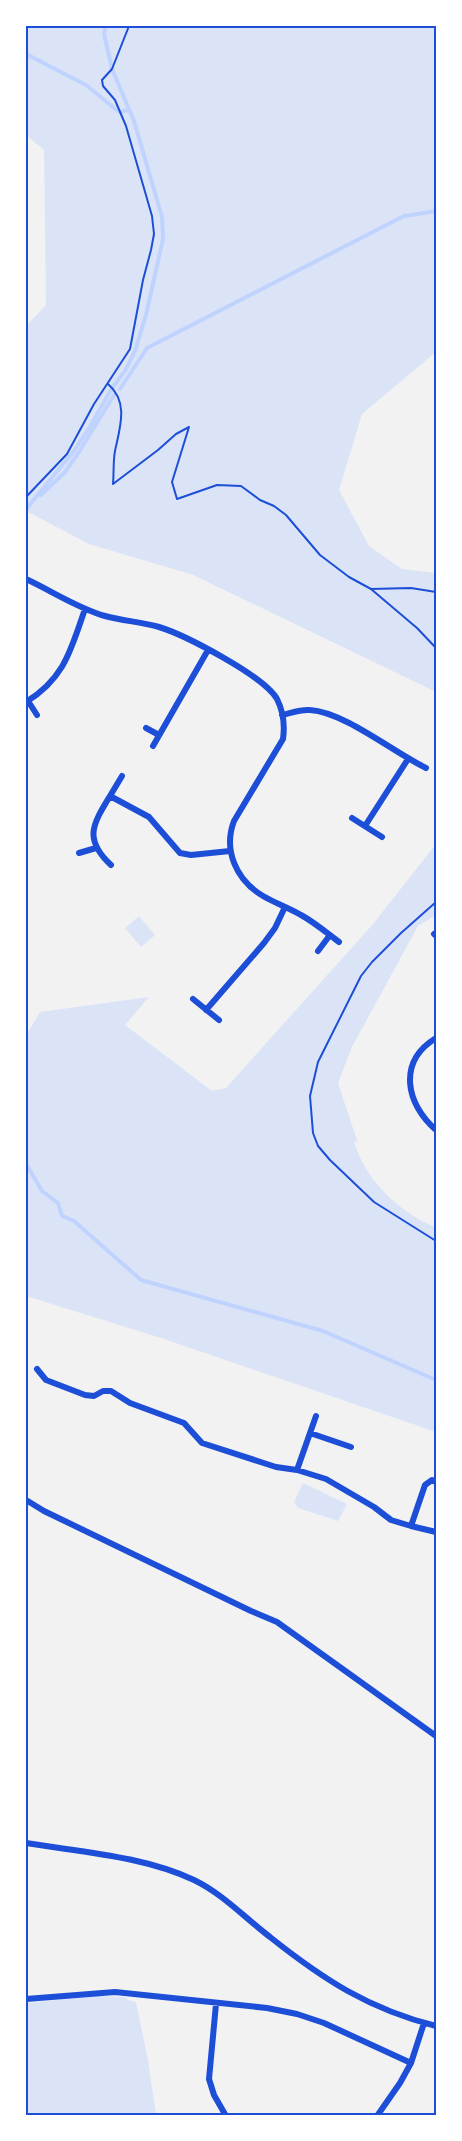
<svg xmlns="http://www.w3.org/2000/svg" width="462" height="2141" viewBox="0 0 462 2141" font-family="'Nunito Sans',sans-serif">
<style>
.green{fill:#dbe4f7}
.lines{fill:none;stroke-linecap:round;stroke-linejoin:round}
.stream{stroke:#bfd3fe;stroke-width:4}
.path{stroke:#1d4ed8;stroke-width:2}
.minor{stroke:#1d4ed8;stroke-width:6}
.neatline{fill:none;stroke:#1d4ed8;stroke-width:2}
</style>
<rect width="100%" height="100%" fill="#f2f2f2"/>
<path class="green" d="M26,26H436V352L362,414L339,490L369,546L402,569L436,573V692L193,575L89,544L26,511V326L46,305L44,150L26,135Z
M436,844V915L418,926L352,1047L338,1083L358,1143L354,1141C364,1179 401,1214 436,1227V1432L161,1338L26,1296V1036L40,1012L149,997L125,1025L212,1091L226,1088L373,924Z
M139,916L155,935L141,947L125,928Z
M303,1483L347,1504L338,1521L298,1508L294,1502Z
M96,1996L125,1997L128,2000L136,2002L148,2060L156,2115L26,2116V2003Z"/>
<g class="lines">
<path class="stream" d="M26,54L86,85L119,112L129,110
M120,389L147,348L404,216L436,211
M41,495L65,472L79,452L114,395
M26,509L74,451L91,425L112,388L125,371L135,351L146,315L163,239L162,217L134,121L112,69L104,34L106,26
M26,1164L42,1191L58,1203L62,1216L74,1221L141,1280L323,1331L436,1380"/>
<path class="path" d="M108,384C129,402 120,427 115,451C113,461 114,473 113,484L158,450L176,434L189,427L172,482L177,499L217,485L241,486L260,500L274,506L286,515L320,555L349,577L371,589
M26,497L67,454L94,404L130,349L143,280L151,250L154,234L152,216L126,126L115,100L103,86L102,80L112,69L129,26
M436,592L411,588L371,589L417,628L436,648
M436,902L401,933L372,962L361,976L318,1062L310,1096L313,1133L318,1146L330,1160L374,1202L436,1241"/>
<path class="minor" d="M26,579C52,591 77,608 105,616C123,621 142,622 159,627C185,635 264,676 277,699C283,711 285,725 283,739L234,821C223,850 236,880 263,896C275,903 289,908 301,915C314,922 327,933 339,942
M28,701L37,715
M26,702C65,678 71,649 85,609
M282,715C291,713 301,709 310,710C344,712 393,752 426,768
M146,728L159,735
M153,746L208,650
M110,796L122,776
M352,818L382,837
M365,826L408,759
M79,853L96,848
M111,865C83,839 93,824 110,796L149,817L180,853L191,855L230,851
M434,934L436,936
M318,951L330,935
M193,999L219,1020
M206,1010L264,943L275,928L285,907
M436,1038C397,1062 406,1104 436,1130
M37,1369L46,1380L85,1395L94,1396L103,1391H111L130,1403L184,1423L202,1443L276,1467L297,1470L326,1479L374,1507L391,1520L411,1526L425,1485L432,1480L436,1482
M310,1433L316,1416
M297,1470L310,1433L351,1447
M26,1500L44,1511L251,1611L277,1622L436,1736
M411,1526L436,1532
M26,1843C81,1852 143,1856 194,1880C223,1894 245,1918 270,1937C324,1980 369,2009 436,2026
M26,1999L115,1992L267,2008L297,2014L324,2023L411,2063
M216,2004L209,2079L214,2095L226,2116
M377,2116L400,2083L411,2063L424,2023"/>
</g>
<rect width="462" height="2141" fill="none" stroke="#ffffff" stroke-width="54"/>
<rect x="27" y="27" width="408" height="2087" class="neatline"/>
</svg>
